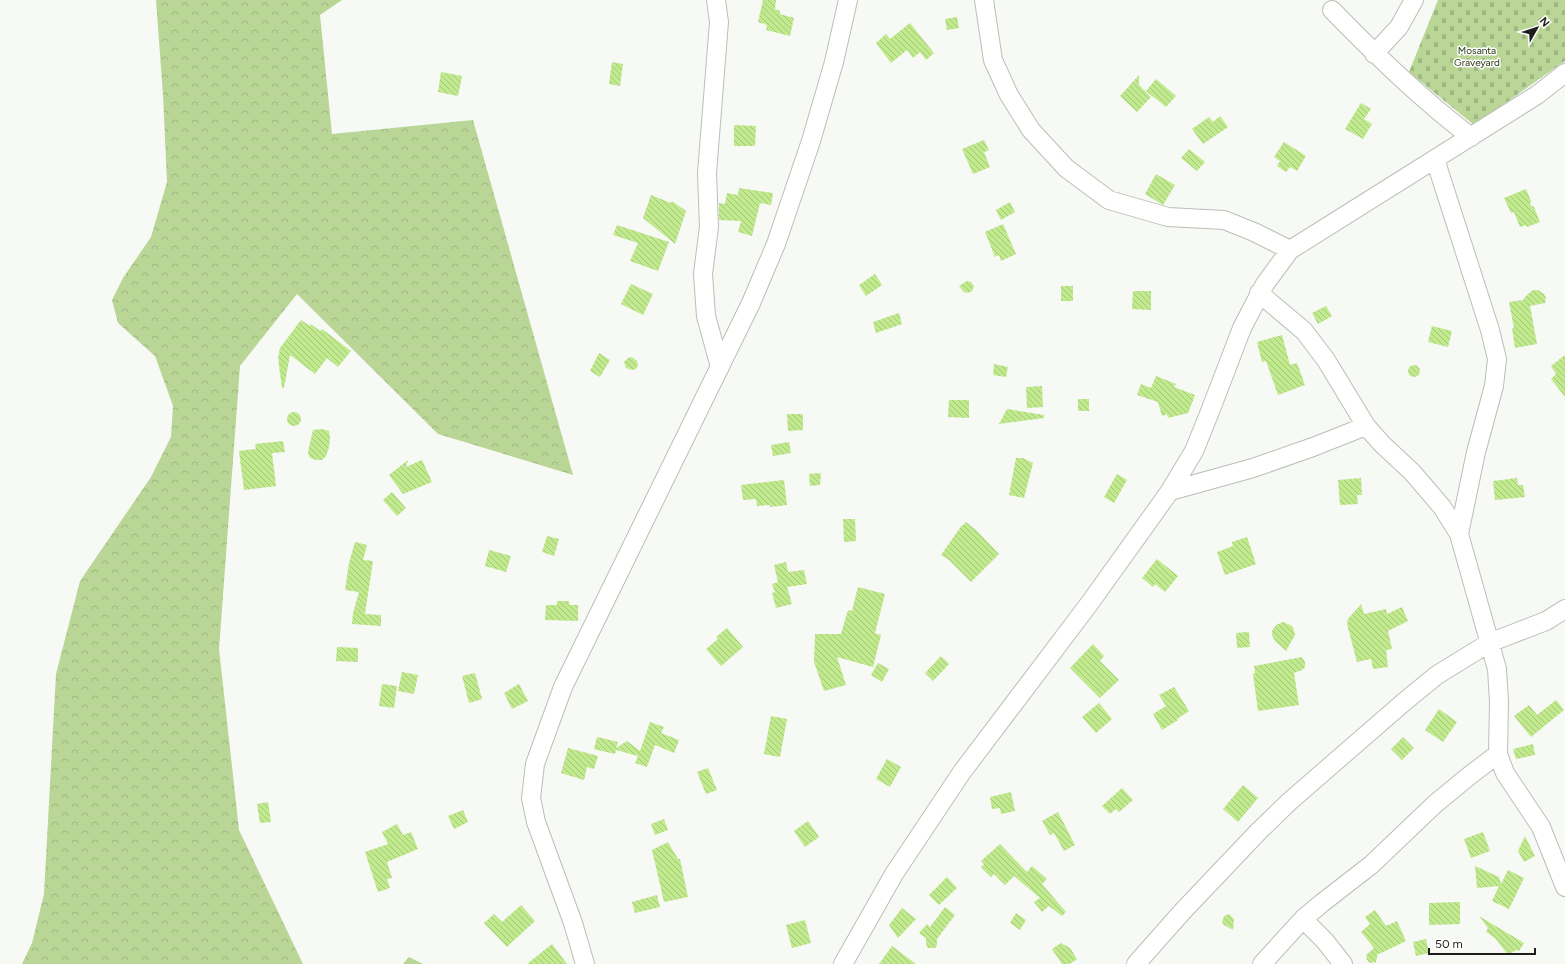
<svg xmlns="http://www.w3.org/2000/svg" width="1565" height="964" viewBox="0 0 1565 964" font-family="Figtree,sans-serif">
<style>
.forest{fill:url(#forest-crowns)}
.cemetery{fill:url(#cemetery-stones)}
.building{fill:url(#building-back-hatch)}
.lines{fill:none;stroke-linecap:round;stroke-linejoin:round}
.minor-casing{stroke:#bbbeb9;stroke-width:20}
.minor{stroke:#fff;stroke-width:18}
.labels{text-anchor:middle;stroke-width:3;stroke-linejoin:round;paint-order:stroke}
.park-label{font-size:10px;fill:#273610;stroke:#fff}
</style>
<defs>
<pattern id="forest-crowns" width="20" height="18" patternUnits="userSpaceOnUse"><rect width="20" height="18" fill="#b9d697"/><path d="M2 6a3 3 0 1 1 6 0M12 15a3 3 0 1 1 6 0" fill="none" stroke="#9fb782"/></pattern>
<pattern id="cemetery-stones" width="16" height="16" patternUnits="userSpaceOnUse"><rect width="16" height="16" fill="#b9d697"/><path d="M2 7V4a2 2 0 0 1 4 0v3zM10 15v-3a2 2 0 0 1 4 0v3z" fill="#9fb782"/></pattern>
<pattern id="building-back-hatch" width="6" height="6" patternUnits="userSpaceOnUse"><rect width="6" height="6" fill="#c1e98d"/><path d="M-1 5l2 2M0 0l6 6M5-1l2 2" fill="none" stroke="#a5c779"/></pattern>
</defs>
<rect width="100%" height="100%" fill="#f7f9f4"/>
<path class="forest" d="M156,0H342L320,15L332,134L473,120L573,475L438,434L297,294L240,366L219,649L239,830L303,964H22L32,943L44,894L56,674L80,581L151,477L171,437L173,406L155,356L118,323L112,300L123,278L151,237L167,182L163,95Z
M409,957L423,964H403Z"/>
<path class="cemetery" d="M1438,0H1565V61L1474,125L1409,72Z"/>
<path class="building" d="M763,0H776L775,9L780,11V14L794,18L790,36L766,30L767,25L758,22Z
M957,17L959,28L947,30L945,19Z
M910,23L934,53L926,60L920,52L913,58L907,50L891,63L876,43L886,34L890,39Z
M612,62L623,64L620,86L609,84Z
M441,72L462,76L458,96L438,92Z
M1139,75V85L1151,97L1137,112L1120,96Z
M1156,79L1176,96L1166,107L1146,91Z
M1361,103L1371,109L1364,119L1372,124L1363,139L1345,129Z
M1220,116L1228,127L1203,144L1192,129L1209,117L1213,122Z
M734,125L756,126L755,146H734Z
M984,140L989,150L984,152L990,167L973,174L962,149Z
M1284,142L1306,156L1297,171L1290,167L1286,172L1277,166L1280,161L1274,157Z
M1189,149L1205,162L1197,171L1181,158Z
M1156,174L1175,185L1163,205L1145,194Z
M739,188L773,193L771,205L760,203L752,236L738,232L741,221L719,220V203L725,204L727,193L738,195Z
M1526,189L1531,201L1530,205L1534,207L1540,222L1527,227L1526,225L1520,227L1514,212L1511,213L1504,198Z
M651,195L671,203L672,201L686,211L675,244L643,218Z
M1010,202L1015,212L1001,220L996,210Z
M1003,224L1016,254L1001,261L999,255L995,257L985,232Z
M617,225L669,242L658,271L630,261L638,243L613,235Z
M875,274L882,285L866,296L859,285Z
M967,281L971,282L974,286L972,291L968,293L964,292L959,286Z
M631,284L653,294L643,315L621,304Z
M1061,286H1073V301H1061Z
M1533,290H1538L1544,294L1546,298L1545,303L1530,306L1537,344L1515,348L1512,328H1514L1509,302L1523,300L1526,296Z
M1133,291H1151V310L1132,309Z
M1326,306L1332,316L1318,324L1312,313Z
M899,313L902,324L876,333L873,322Z
M301,320L310,326L311,324L320,331L322,329L351,351L338,367L327,358L315,374L290,355L284,388H282L278,358L280,348Z
M1432,326L1452,331L1448,347L1428,342Z
M1282,335L1290,365L1297,363L1305,385L1278,395L1266,361L1262,362L1257,342Z
M599,353L610,360L600,377L590,371Z
M1565,355V397L1551,379L1556,374L1551,366Z
M632,357L637,361L638,365L636,369L632,370L626,368L624,362L628,358Z
M994,364L1008,367L1006,377L993,375Z
M1408 371a6 6 0 1 1 12 0a6 6 0 1 1-12 0Z
M1156,376L1176,384L1174,387L1195,395L1188,413L1168,418L1167,414L1162,416L1158,402L1137,395L1141,384L1151,388Z
M1042,386L1043,407L1027,408L1026,387Z
M1078,399H1089V411H1078Z
M949,400H969V418L948,417Z
M1007,409L1044,415V418L999,424Z
M287 419a7 7 0 1 1 14 0a7 7 0 1 1-14 0Z
M787,414H803V430L788,431Z
M322,429L329,431L330,438L329,447L326,456L322,460H316L310,458L308,452L313,430Z
M283,441L285,452L272,453L276,486L244,490L239,451L256,449L255,444Z
M789,442L791,453L773,456L771,445Z
M1016,458H1023L1033,463L1024,498L1009,495Z
M408,460L406,467L422,460L432,482L403,494L389,475Z
M821,473L820,485L810,486L809,474Z
M1117,474L1127,480L1114,503L1104,497Z
M1361,478L1362,495H1357L1358,504L1340,505L1338,480Z
M1517,478L1518,485H1523L1525,497L1495,500L1493,481Z
M784,480L787,505L770,507V505L757,506L756,499L743,500L741,485Z
M392,492L406,508L397,516L383,500Z
M843,519H855L856,541L844,542Z
M966,522L977,531L999,554L971,582L949,560L941,555L962,525V526Z
M547,536L559,539L554,556L542,552Z
M1247,537L1256,564L1225,575L1217,552L1233,546L1232,542Z
M355,542L367,545L363,560L373,561L365,614L381,615V626L352,624L353,613L359,592L345,590L349,563Z
M489,550L511,556L506,572L485,566Z
M1157,559L1178,576L1165,592L1155,584L1153,587L1142,578Z
M786,562L788,572L804,570L807,584L787,587L792,604L776,608L772,593L775,592L772,584L778,582L774,565Z
M858,587L885,594L875,633L881,635L873,667L837,657L846,685L824,691L814,662L815,634H841L848,610L852,611Z
M557,601H569V605H578V621L545,620L546,605H557Z
M1361,604L1364,614L1386,609L1387,614L1402,607L1408,621L1388,631L1392,649L1386,650L1388,667L1373,669L1371,659L1357,662L1347,624L1348,619Z
M1283,622L1290,625L1293,627L1295,635L1286,651L1275,641L1272,635V631L1276,625Z
M727,628L743,647L721,666L706,649L718,639L716,637Z
M1249,632L1250,647L1237,648L1236,633Z
M1093,644L1104,656L1100,661L1119,680L1100,698L1070,668Z
M337,647L358,648V662L336,661Z
M941,656L949,664L933,681L925,673Z
M1302,657L1305,662V667L1302,670L1294,673L1299,705L1258,711L1253,674L1255,673L1254,666Z
M878,663L889,669L882,682L871,675Z
M402,672L418,675L414,694L398,691Z
M475,673L482,699L469,703L462,676Z
M382,684L397,686L394,708L379,706Z
M519,684L528,701L512,709L504,693Z
M1174,687L1189,711L1177,719L1178,720L1162,730L1153,714L1166,706L1159,695Z
M1556,700L1564,710L1531,737L1514,716L1529,705L1537,715Z
M1099,703L1112,719L1096,733L1082,717Z
M1439,709L1457,722L1443,742L1425,730Z
M771,716L787,719L780,757L764,754Z
M650,722L664,727L661,733L679,740L674,753L655,745L647,767L635,763L638,756L616,750L615,754L594,749L597,737L618,742L616,748L627,741L640,751Z
M1403,737L1414,748L1402,760L1391,749Z
M1533,744L1535,755L1516,759L1513,749Z
M568,748L598,756L594,769L587,767L584,780L561,773Z
M887,759L901,767L890,787L876,779Z
M708,768L717,790L706,794L697,772Z
M1243,785L1258,798L1238,822L1223,809Z
M1122,788L1133,800L1119,812L1116,809L1110,814L1102,806Z
M1011,792L1015,811L1001,814L1000,808L992,809L990,797Z
M268,802L271,822L260,823L257,804Z
M463,810L468,822L454,829L448,816Z
M1058,812L1075,845L1064,851L1054,833L1050,835L1042,821Z
M664,819L668,830L655,835L651,824Z
M808,821L819,837L805,847L794,831Z
M397,824L403,835L411,832L418,849L387,862L392,878L387,879L390,888L378,892L365,852L388,844L382,832Z
M1483,832L1490,851L1471,858L1464,839Z
M1525,836L1535,856L1524,862L1518,851Z
M668,842L678,859H680L688,897L664,902L652,850Z
M1000,844L1027,872L1032,866L1047,879L1042,884L1066,912L1062,916L1049,906L1042,912L1034,902L1040,898L1014,876L1005,885L994,874L991,877L981,867L984,864L981,861Z
M1475,866L1499,877L1501,884L1508,870L1524,878L1509,909L1492,901L1499,886L1477,888Z
M947,877L957,888L939,905L929,895Z
M657,895L660,907L635,913L632,902Z
M1460,902V924L1429,925V903Z
M521,905L535,921L507,947L484,923L494,914L502,922Z
M945,907L955,915L937,939V945L935,948H928L926,944V938L919,933L927,924L930,927Z
M902,908L916,919L898,938L889,925Z
M1375,910L1386,926L1397,921L1406,941L1379,954L1378,953L1376,962L1370,963L1367,960L1366,955L1374,948L1361,932L1370,924L1365,917Z
M1016,913L1026,920L1020,930L1010,923Z
M1229,914L1234,919L1233,930L1224,925L1222,922L1224,916Z
M1479,916L1524,943L1519,951L1516,950L1508,955L1495,938L1486,932L1488,928Z
M805,920L811,943L792,948L786,925Z
M1426,939L1429,953L1416,956L1413,942Z
M1061,943L1070,948L1077,959L1070,964H1062L1052,949Z
M552,944L567,964H527Z
M892,946L916,964H879Z"/>
<g class="lines">
<defs>
<path id="minor" d="M716,0L719,22L707,173L709,227L703,274L706,316L720,367
M984,0L993,60L1009,95L1031,130L1066,168L1109,200L1168,217L1224,220L1254,232L1290,250
M1332,10C1376,55 1421,99 1471,137
M1374,54L1399,27L1414,0
M1435,159L1490,330L1497,359L1494,386L1476,452L1459,534
M1259,293L1304,331L1326,360L1366,426L1382,444L1412,472L1442,507L1459,534L1497,669L1499,702L1498,754L1505,773L1541,827L1565,887
M1170,491L1253,468L1313,447L1366,426
M1303,919L1325,941L1343,964
M585,964L573,923L536,822L531,798L535,764L563,687L751,303L776,244L811,141L834,62L848,0
M843,964L894,874L962,772L1089,604L1170,491L1194,451L1209,414L1242,328L1265,284L1290,250L1537,95L1565,73
M1136,964L1182,912L1258,832L1290,801L1404,702L1437,675L1489,643L1546,621L1565,609
M1262,964L1303,919L1322,903L1371,865L1435,804L1469,776L1498,754"/>
</defs>
<use href="#minor" class="minor-casing"/>
<use href="#minor" class="minor"/>
</g>
<g class="labels">
<g class="park-label">
<text x="1477" y="54">Mosanta<tspan x="1477" dy="12">Graveyard</tspan></text>
</g>
</g>
<g transform="translate(1537 28) rotate(51)" stroke="#ffffff" stroke-width="3" paint-order="stroke">
<path d="M0-3L7 15L0 10L-7 15Z" fill="#1d1e1c"/>
<text y="-6" font-size="11" font-weight="bold" text-anchor="middle" fill="#1d1e1c">N</text>
</g>
<path d="M1429 948v6h106v-6" fill="none" stroke="#1d1e1c" stroke-width="2"/>
<text x="1435" y="948" font-size="12" fill="#1d1e1c" stroke="#ffffff" stroke-width="3" paint-order="stroke">50 m</text>
</svg>
